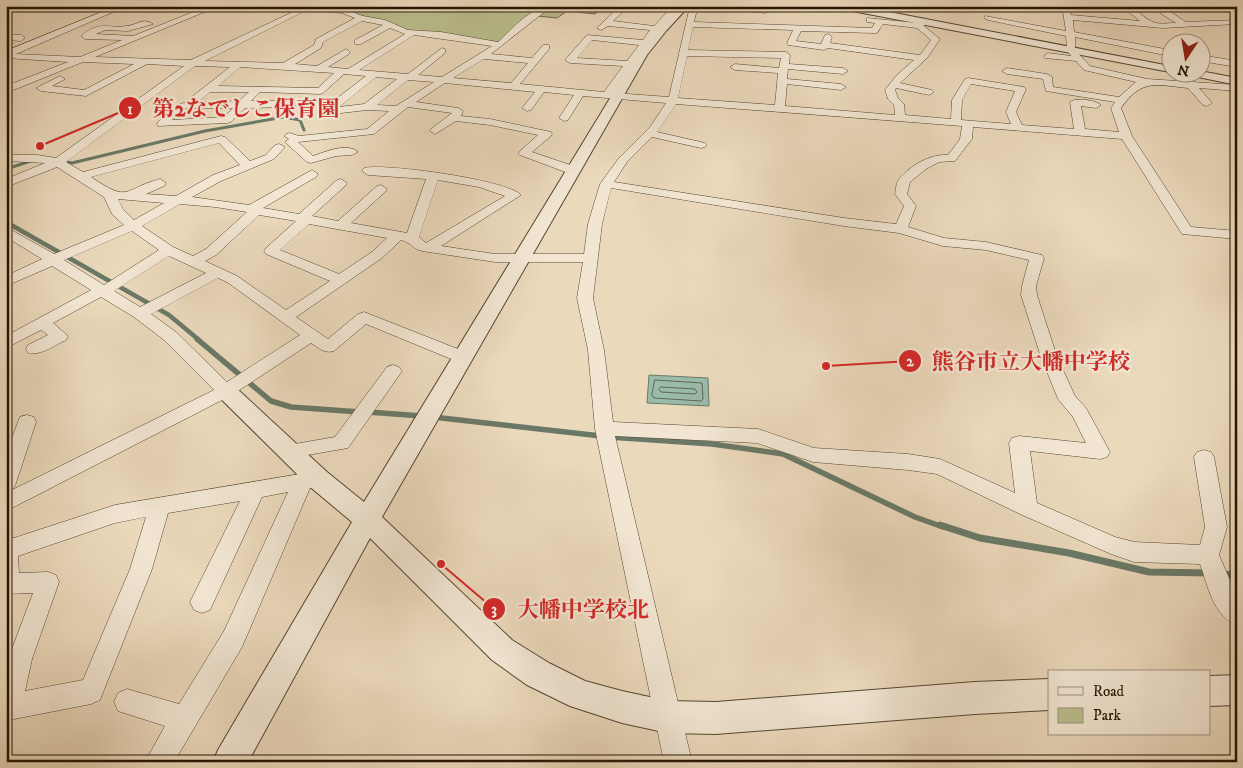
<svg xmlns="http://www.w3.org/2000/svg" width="1243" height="768" viewBox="0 0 1243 768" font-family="'IM FELL DW Pica','Noto Serif JP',serif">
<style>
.green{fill:#bbbe8e;stroke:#6e6a48}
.water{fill:#9abbaa;stroke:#6a7967}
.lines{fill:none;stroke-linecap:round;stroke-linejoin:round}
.shore{stroke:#5e6856;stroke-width:1}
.stream-far4{stroke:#6a7967;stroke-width:2.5}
.stream-far3{stroke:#6a7967;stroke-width:3}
.stream-far2{stroke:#6a7967;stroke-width:4.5}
.stream-far1{stroke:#6a7967;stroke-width:5.5}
.stream{stroke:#6a7967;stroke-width:7}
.minor-casing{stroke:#544630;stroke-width:1}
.tertiary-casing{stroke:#544630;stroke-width:2}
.minor{fill:#f2e6d3;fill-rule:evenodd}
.tertiary{fill:#f2e6d3;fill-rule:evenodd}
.leader{fill:none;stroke:#d62828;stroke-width:2}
.callout-dot{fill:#d62828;stroke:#f2e6d3;stroke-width:2}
.mark-label{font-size:15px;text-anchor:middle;font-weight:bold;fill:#fff}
.callout-label{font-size:22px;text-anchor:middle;font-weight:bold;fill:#d62828;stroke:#f2e6d3;stroke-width:4.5;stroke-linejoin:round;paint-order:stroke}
</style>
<rect width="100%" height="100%" fill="#ebd9bc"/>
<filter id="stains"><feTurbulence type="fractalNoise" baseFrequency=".004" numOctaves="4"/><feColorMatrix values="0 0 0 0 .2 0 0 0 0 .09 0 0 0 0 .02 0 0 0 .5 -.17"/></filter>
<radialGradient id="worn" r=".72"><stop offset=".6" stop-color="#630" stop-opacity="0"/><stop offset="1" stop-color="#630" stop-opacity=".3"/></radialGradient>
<path class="green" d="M348,6H545L499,42L410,32L348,11L345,8Z
M551,6H605L595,14L567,11L557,18L538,16Z"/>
<path class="water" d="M649,375L708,378L709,406L647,403Z"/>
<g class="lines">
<path class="shore" d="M655,380L702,383L703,399L701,401L654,398L652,395Z
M661,387L695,389L697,392L695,394L661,392L659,390Z"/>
<path class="stream-far4" d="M1163,6L1237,12"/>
<path class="stream-far3" d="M62,161L72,163L205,131L284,117L300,120L304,130
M6,169L34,160"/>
<path class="stream-far2" d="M6,222L169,315L199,340"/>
<path class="stream-far1" d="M197,339L271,401L291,407L360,412
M368,412L422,416
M433,417L601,436
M609,437L712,444L783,454L915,517L943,527"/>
<path class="stream" d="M940,525L980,538L1069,553L1149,572L1209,573
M1222,574L1237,575"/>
<defs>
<path id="minor" d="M6,6H79L49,11L7,8Z
M116,6H127L16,54L80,57L122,40L85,39L81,36C100,20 108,29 127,26C137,25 143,17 153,24L128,31L105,30L96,34L133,36L208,6H219L95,57L191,60L297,10L277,6L340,8L341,6H349L347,10L363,16L385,20L408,30L441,32L498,42C512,29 532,6 552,6L491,54L532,58L543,45H549V49L520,84L604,92L623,66L570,63L565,60L587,35L643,40L650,30L608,26L601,30L597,28L620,6H629L613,21L654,26L673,6H682L662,27L666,29L665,31H658L651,41L654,43L653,45H647L636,61L641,64L639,66L632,67L614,93L669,97L690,6H700L697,9L694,22L872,28L875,23L867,22V18L917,23L922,20L926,22L924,26L940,39L927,58L900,83L932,90L934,92L929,95L896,88L895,90L898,98L904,104L905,115L951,119L952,100L965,79L968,78L1024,87L1026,89L1016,112L1022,125L1074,129L1070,102C1076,97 1095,100 1101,105L1096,108L1081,106L1085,129L1119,132L1111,108L1115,102L1046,91L1043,79L1007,74L1002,71L1007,68L1047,74L1052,77L1053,87L1119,97L1136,82L1084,70L1076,61L1045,58L1044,56L1048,53L1071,56L1067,50L1066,36L988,20L984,18L985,16L1066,31L1063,12L1053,6C1062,6 1068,6 1071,15L1140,21L1121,6C1136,6 1139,15 1151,21C1157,25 1168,23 1176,23L1157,11V7H1163L1186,22L1237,20V24L1163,28L1073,20L1074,32L1170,50V56L1075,37V50L1090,66L1147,79L1237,85V91L1199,88L1212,103L1207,106L1203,105L1188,88C1156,85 1142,78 1121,108L1132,136L1191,227L1237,231V239L1182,234L1122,139L973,127L972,139L955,161L939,162L926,169L910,182L907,194L916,206L908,227L944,238L986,242L1042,255L1044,258L1036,286L1037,295L1057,357L1075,396L1086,408L1110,452L1107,457L1100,459L1030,451L1037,503L1115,537L1134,542L1200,545L1205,527L1194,457L1197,452L1204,450L1211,452L1214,457L1227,527L1219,555L1237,597V625C1213,616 1208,586 1200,564L1134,562L1111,554L1020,514L937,474L908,470L813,462L757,443L615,436L692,762H664L595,429L588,350L577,298L583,262H495L422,251C413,249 410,242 401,240L382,258L296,317L328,339L358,314L364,312L468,353L470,357L468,361L462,363L456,361L366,324L334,351C324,354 319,348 311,343L232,395L6,511V493L214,390L164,340L134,317L101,297L53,323L68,336L66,340C55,345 41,356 28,353L26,349L28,345L48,335L41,330L6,348V336L91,290L52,266L6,286V276L42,259L6,237V227L54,254L124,225L112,214L104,197L57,167L6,187V179L45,163L6,161V155H37L56,158L184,66L147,64L86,96L41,91L36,88L60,76L65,79L52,86L84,90L134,64L83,62L6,93V86L68,62L6,58V51ZM307,10L342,13L355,18L316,39L314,45L283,63L205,61ZM362,21L383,25L355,40V44H361L390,28L405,34L348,69L328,67L349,54L350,52L346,49L317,66L295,64L321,48L323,42ZM883,24L917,28L931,40L920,55L830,43L832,37L828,34L825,35L821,44L796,41L801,31L874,33H877ZM693,27L793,30L787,43L788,45L824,50L828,48L914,60L897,75L885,90L888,99L894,105L895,115L785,106L787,84L841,90L846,87L841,84L787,79L788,69L843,74L848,71L843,68L789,64L790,55L786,52L688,50ZM414,35L492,46L442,77L418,75L445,53V49L442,48L408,74L359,70ZM592,40L639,45L627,61L577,58ZM687,56L781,58L779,68L735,64L730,67L735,70L778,73L775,105L678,98ZM484,59L528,63L511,83L453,78ZM195,66L230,67L184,103L176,105L158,122L157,124L158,126L227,123L231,122L245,108L292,107L297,104L292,101H251L260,92L320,94L323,93L344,74L366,76L319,112L324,115L367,110L389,111L367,129L299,136L290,133L286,134L284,136L289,139L285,142L287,144L307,162L311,163L336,156L352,155L358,152C347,142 325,152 313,156L298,142L374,134L408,107L452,113L431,129L430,131L435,134L456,121L490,125L538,135L520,151L518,153L520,155L568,173L572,174L578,170L576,167L532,152L551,136L552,134L551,132L490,119L461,116L463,111L458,108L416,102L445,83L535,92L522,108L527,111L531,110L544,92L574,95L559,118L564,121L568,120L583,96L666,103L650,127L619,158L600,184L588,224L584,254H495L441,246L521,195C508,180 385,163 364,168L362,171L368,175L426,179L407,233L351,223L385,192L387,189L381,185L377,186L338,221L312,216L345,186L347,183L341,179L337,180L299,214L263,208L316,177L318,174L312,170L249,205L192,197L221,181L274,159L285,147L279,144L275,145L266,155L250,161L225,137L221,136L83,172L66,162ZM240,67L334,73L318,88L218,86ZM376,77L397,79L364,104L339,107ZM408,80L434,82L396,106L377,105ZM971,84L1015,91L1006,112L1011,124L961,120L962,100ZM210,92H249L239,101L198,102ZM676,104L962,126L960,139L948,155C930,154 911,165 899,179C896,183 896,189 895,194L904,206L896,224L844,218L614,182L627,162L652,137L701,148L705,147L707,145L705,143L657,132ZM188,108H233L224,117L172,120L184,109ZM219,143L240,165L213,175L176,196L146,194L164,186L166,183L160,179C122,189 131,204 91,177ZM438,180L479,187L505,196L426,243L419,237ZM611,188L844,226L899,233L943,246L986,250L1029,260L1022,286L1021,295L1041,357L1058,399L1073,417L1086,443L1019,436L1012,438L1009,443L1015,493L940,459L908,454L814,448L758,429L613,422L604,350L593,298L602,224ZM118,199L164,203L134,220L123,209ZM180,204L215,207L247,212L206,249L193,256L173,247L142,226ZM259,215L296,221L266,248L264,251L266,254L330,281L286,310L237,276L205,261L216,255ZM309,224L387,238L372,252L339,274L280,250ZM132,231L159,250L104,285L64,260ZM169,256L206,273L140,307L114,291ZM218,278L227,282L300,335L227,382L176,332L151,314Z
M710,6C725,6 757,3 769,11L765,13L714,8Z
M1225,6H1237V11L1226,8Z
M6,34L21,35L25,38L21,41L6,40Z
M1200,55L1237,61V67L1200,61Z
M393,365L399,367L402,371L348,448L290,458L283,456L280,451L283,446L335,437L387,367Z
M27,415L34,417L36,422L16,483L13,489L6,491V454L18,422L20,417Z
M318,471L325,473L328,479L325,485L310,488L242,647L174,762H145L165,726L118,711L114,702L118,693L127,689L179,704L224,631L288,492L262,497L210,610L202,613L194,610L190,602L240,501L168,513L152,569L100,700L91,704L9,720L6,719V665L33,593L6,594V536L14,538L115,505ZM146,517L130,569L83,680L25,691L32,659L59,582L56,575L48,572L19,573L18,556L115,523Z"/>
<path id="tertiary" d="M679,6H689L666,31L647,55L382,517L512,640L549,663L585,681L622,691L668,701L716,702L975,682L1049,679V710L975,714L716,734L668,733L622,723L570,706L527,685L492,660L370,538L248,762H213L218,750L352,522L309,486L218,396L215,391L218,386L226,383L234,386L327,472L364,502L637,54L658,27Z
M838,6H858L1170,66V72L842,9Z
M1200,71L1237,78V85L1188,75L1183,72Z
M1237,675V705L1209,706V676Z"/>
</defs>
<use href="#minor" class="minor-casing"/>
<use href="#tertiary" class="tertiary-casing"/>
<use href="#minor" class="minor"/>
<use href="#tertiary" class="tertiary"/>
</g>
<path class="leader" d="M40 146L130 108M826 366L910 361M441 564L494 609"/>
<g class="callout-dot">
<circle cx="40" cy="146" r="5"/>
<circle cx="826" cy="366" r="5"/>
<circle cx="441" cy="564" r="5"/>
<circle cx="130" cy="108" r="12"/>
<circle cx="910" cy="361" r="12"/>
<circle cx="494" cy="609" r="12"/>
</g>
<g class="mark-label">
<text x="130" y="114">1</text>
<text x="910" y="366">2</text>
<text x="494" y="614">3</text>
</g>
<g class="callout-label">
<text x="246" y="116">第2なでしこ保育園</text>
<text x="1031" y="369">熊谷市立大幡中学校</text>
<text x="583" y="617">大幡中学校北</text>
</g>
<rect width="1243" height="768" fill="none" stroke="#ebd9bc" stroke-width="25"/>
<rect x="8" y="8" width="1228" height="753" fill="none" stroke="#221502" stroke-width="2.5"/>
<rect x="12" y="12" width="1218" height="743" fill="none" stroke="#221502"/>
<rect x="1048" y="670" width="162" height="65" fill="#f2e6d3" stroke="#9f927f"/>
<rect x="1058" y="687" width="25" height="8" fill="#f2e6d3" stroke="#9f927f"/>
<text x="1093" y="696" font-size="15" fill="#221502">Road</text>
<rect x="1058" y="708" width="25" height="15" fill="#bbbe8e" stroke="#9f927f"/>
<text x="1093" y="720" font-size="15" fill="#221502">Park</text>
<g transform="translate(1186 58) rotate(192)"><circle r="24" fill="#f2e6d3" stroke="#9f927f"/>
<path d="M0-4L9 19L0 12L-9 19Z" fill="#8f2418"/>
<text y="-8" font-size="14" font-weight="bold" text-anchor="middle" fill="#221502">N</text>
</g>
<rect width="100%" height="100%" filter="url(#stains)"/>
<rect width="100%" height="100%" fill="url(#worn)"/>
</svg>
